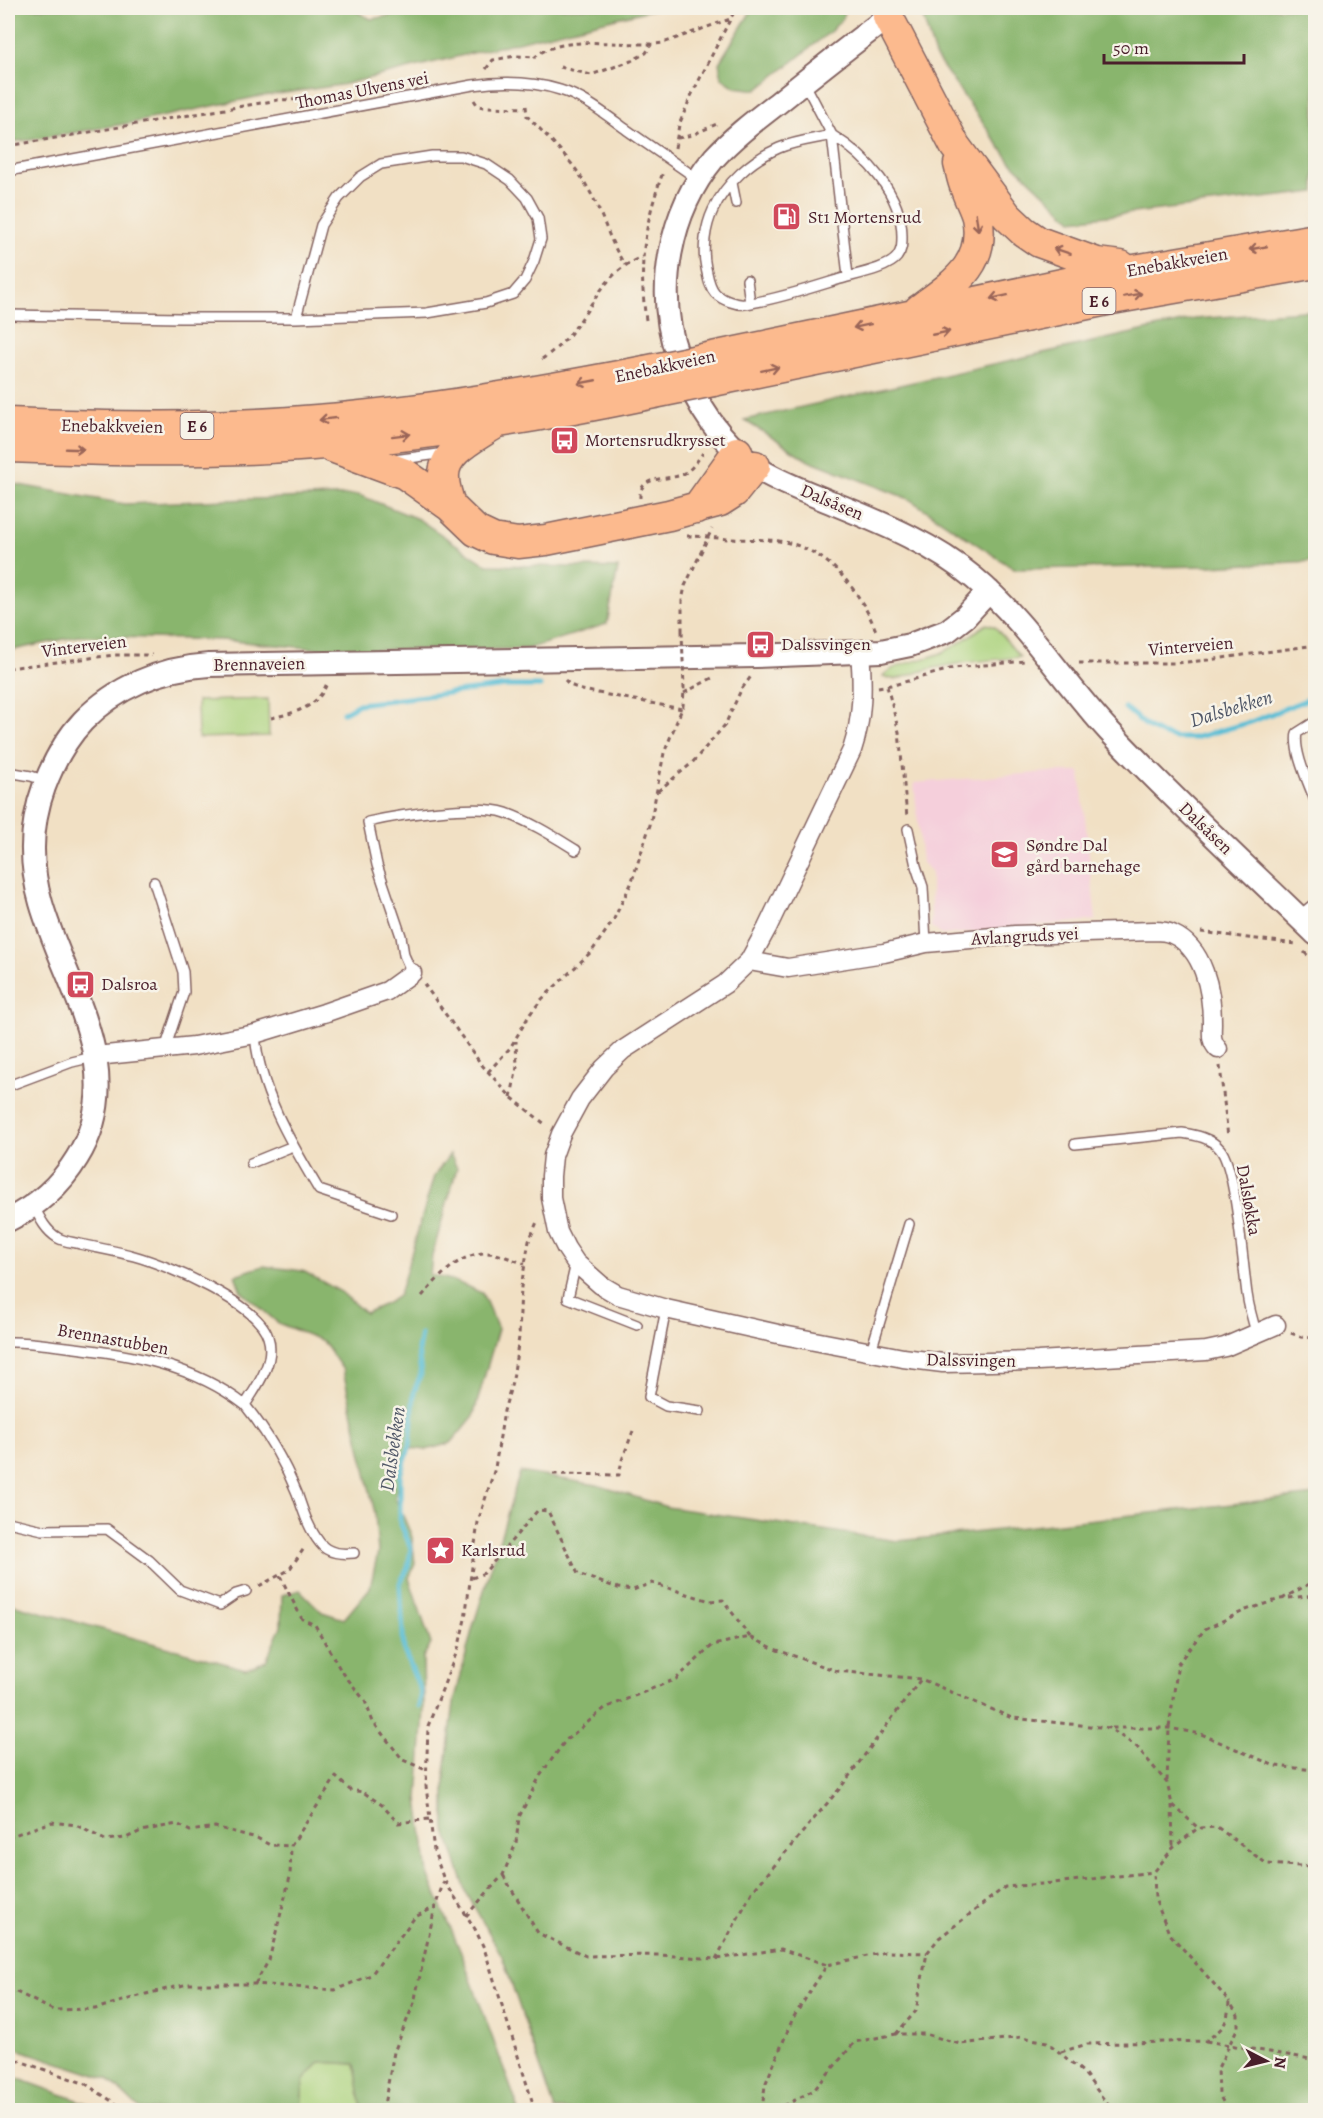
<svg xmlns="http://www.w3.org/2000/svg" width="1323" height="2118" viewBox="0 0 1323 2118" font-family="Alegreya,serif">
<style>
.built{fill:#f5cfdb}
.green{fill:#acd37e;stroke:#7b7954;stroke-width:1.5}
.forest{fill:#89b56d;stroke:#6a6a4c;stroke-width:1.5}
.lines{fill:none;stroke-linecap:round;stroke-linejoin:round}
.stream{stroke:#57bdd5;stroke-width:5}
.service-casing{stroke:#846361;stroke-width:12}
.minor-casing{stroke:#846361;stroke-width:21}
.tertiary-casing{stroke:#846361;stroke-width:26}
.trunk-casing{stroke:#846361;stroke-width:33}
.path{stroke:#846361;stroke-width:3;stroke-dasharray:4.5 4.5;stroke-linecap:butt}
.service{stroke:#fff;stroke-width:9}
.minor{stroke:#fff;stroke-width:18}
.tertiary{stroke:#fff;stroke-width:22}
.trunk{stroke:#fcba8e;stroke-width:30}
.trunk-bridge-casing{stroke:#846361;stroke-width:33;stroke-linecap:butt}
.path-bridge{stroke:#846361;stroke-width:3;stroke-dasharray:4.5 4.5;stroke-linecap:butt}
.trunk-bridge{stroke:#fcba8e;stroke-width:30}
.oneway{stroke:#9a6558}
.labels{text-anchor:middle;stroke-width:5;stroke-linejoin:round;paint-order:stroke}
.shield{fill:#f7f3e8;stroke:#7e5f64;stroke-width:1.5}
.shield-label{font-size:16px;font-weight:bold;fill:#4a1f2b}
.street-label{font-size:18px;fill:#4a1f2b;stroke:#f7f3e8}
.poi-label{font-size:18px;fill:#4a1f2b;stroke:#f7f3e8;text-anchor:start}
.water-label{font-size:20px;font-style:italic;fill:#4f5666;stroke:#f7f3e8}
</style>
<rect width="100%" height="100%" fill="#f7f3e8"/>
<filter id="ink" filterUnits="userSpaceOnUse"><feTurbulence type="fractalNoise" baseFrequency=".0167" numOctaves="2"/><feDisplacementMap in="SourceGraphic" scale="12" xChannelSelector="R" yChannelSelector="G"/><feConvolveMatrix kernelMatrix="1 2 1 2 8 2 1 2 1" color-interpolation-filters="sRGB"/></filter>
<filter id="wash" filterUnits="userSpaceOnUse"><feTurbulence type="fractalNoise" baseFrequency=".008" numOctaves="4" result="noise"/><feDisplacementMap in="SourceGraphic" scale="24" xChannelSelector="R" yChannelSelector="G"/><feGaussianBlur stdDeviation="1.35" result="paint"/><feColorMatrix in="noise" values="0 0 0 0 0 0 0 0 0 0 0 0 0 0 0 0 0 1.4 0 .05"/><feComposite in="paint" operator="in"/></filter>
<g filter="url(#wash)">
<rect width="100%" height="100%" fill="#f1e0c4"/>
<path class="built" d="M1048,772H1080L1096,920L942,935L931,927V871L922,863L914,783Z"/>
<path class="green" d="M987,624L995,627L1020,657C986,661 952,662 918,672C906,676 895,683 883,676C892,664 924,660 939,654C957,647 971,634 987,624Z
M268,699L269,736L198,738L197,701Z
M320,2062L355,2064L362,2110H301L303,2081Z"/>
<path class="forest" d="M8,8H349L371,19L430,8H658L341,85L256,97L136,122L30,140L8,142Z
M753,8H844L843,18L831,31L757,90L735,87L722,78L719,63Z
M920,8H1315V192L1072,220L1010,161L935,56Z
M1315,310V561L1209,566L1014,569L909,499L806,459L744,420L1195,319Z
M8,483L125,504L359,495L418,519L487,565L618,568L607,624L527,649L331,650L221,640L79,636L8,651Z
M450,1154L457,1168L432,1256L430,1275L452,1280L482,1293L498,1329L473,1417L451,1443L426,1450L410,1448L395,1497L412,1537L415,1564L409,1578L431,1644L423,1657L424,1709L418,1799L428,1874L462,1955L519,2110H362L355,2064L320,2062L303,2081L301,2110H141L108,2079L8,2046V1603L245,1669L266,1661L281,1626L282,1595L300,1590L322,1612L344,1619L370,1588L378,1552L375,1514L343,1370L323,1341L278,1323L241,1291L235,1275L263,1266L303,1271L341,1292L365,1313L388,1303L399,1295L434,1176Z
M520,1472L597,1485L667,1507L898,1541L1315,1495V2110H555L502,1956L467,1894L445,1828V1772L454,1703L472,1630Z
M8,2075L86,2103L97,2110H8Z"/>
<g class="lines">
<path class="stream" d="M1125,708L1149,728L1161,734L1176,738H1194L1251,722L1316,696
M343,713L359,704L506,686H540
M419,1706L421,1691L404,1651L400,1583L408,1568L411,1548L400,1522V1475L410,1445L414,1392L421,1374L418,1350L421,1334"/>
</g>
</g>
<g filter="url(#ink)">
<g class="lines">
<defs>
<path id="service" d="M804,82L832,135C815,139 795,141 779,148C751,160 726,183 713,210C705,227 702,250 706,268C708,277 709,286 715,293C722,300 736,305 745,304C771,301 811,288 837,280C852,275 888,269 897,257C902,250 902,245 902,236C902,194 866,156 832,135
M832,135L848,276
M8,171L473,85C503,81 531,81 560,90C584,97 606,115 627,130C651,147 675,163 699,180
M732,183L736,203
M747,280L750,303
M8,315L180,318H296L427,313L486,303L513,294L525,280L534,261L541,239L538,218L527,198L510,180L486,164L461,156H432L381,164L360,177L339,198L321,225L296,318
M394,460L446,453
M1316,721L1297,733C1293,752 1309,784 1316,803
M8,772L31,776L46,781
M908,829L916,866L923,887L926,943
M154,882L183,972L184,992L165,1049
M412,973L404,955L401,936L377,865L368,822C398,815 478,803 506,813C531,822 553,836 576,850
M255,1034C259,1090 291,1143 319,1190L391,1214
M8,1086L72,1062L93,1057
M1075,1144L1182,1133C1196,1135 1211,1138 1220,1149C1236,1167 1243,1266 1247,1294C1249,1308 1253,1322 1257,1335
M251,1163L288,1148
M576,1263L568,1298L637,1325
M666,1309L649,1397L666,1406L700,1411
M8,1342C28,1341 47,1345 67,1347C130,1354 194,1365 245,1405C257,1386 276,1361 268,1337C258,1303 167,1265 134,1256C116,1251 98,1248 80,1244C73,1242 65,1242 58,1238C46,1231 40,1219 34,1206
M871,1351L909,1224
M245,1405C266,1431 284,1461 297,1493C303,1510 308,1528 320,1543C328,1554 342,1554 354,1553
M8,1522L43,1530L107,1529L149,1560L180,1590L220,1605L236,1594L246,1591"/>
<path id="minor" d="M860,652C863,686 863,717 852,750L767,928L749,961L725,984L623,1050L604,1068L580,1099L561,1134L553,1156L551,1176V1198L558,1232L566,1248L576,1263L601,1285L618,1295L666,1309L778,1334L903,1358L943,1363L1038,1361L1206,1351L1225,1347L1276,1325
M1301,920L1316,908
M749,961L788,968L884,953L926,943L1015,935L1154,931C1160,931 1166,931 1172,934C1204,948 1212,991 1212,1023C1212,1033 1210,1041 1218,1049
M96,1056L194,1046L255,1034L324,1013L387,991L412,973"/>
<path id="tertiary" d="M884,8L888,17C851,45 815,73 779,102C757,119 733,137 714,158C670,211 654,291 678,357C694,401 718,441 757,468C779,482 804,491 828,501C879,522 931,542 974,578C1027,622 1062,681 1109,731C1175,801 1246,866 1316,934
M8,1220C37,1206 60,1186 77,1158C131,1071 65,987 41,903C30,865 30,825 44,787C53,763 65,740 83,721C116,687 161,668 209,665L756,656L881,651L910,645L947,631L965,617L989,591"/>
<path id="trunk" d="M888,17L955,146L1007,216L1023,231L1039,242L1097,263L1121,266
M919,310C952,285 987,265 977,217C974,206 968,197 965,186C962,179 961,171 959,164
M703,359L1105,275L1316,239
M713,381L1112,299L1316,263
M8,423C110,427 214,429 317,420C427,411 536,392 645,371
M8,447C86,450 165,452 244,449C380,444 520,421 654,393
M332,447L405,474L450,506L476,531L493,539L518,543L546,540L669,515L720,501L734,492L755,466
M450,506C448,497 444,488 444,478C442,452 474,438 493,425
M697,508L737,452"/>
</defs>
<use href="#service" class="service-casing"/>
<use href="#minor" class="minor-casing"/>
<use href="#tertiary" class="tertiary-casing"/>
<use href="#trunk" class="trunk-casing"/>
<path class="path" d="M534,58C561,32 628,48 663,43L730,19
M560,67L591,75L631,61L646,53L651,45
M486,69L493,60L516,56L534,57
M474,100L478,106L484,107L526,108
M526,106L527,116C550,139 573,161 589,190C603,214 609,242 625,265
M678,138L692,135L719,123
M8,146L278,100L317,99
M675,148L679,125L691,96L736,8
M646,320C638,263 644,226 663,172
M542,359C552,352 562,344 570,334C594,305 605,271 642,257
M640,498C639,476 663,480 678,476C689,474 697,461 703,453
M687,536C701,536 715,538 729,539C750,540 772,538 793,544C833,556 861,593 876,631
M682,631V601L685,586L712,529
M1079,663H1176L1208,660L1316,645
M8,668L114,655H152
M565,680L570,685L582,690L682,709
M887,686L899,732L907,817
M878,687L897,684L954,668L1025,661
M684,693L714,677
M271,718C294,713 318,708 327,683
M658,791L692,763L725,725L741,690L752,675
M1201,932L1296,944
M1304,952L1316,963
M424,984L481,1064L511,1097L546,1125
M1220,1066L1228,1137
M488,1072L510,1048L530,1014L542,999L592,951L613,921L621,904L631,884L650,825L664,753L683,706L684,689
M511,1097L517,1067L516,1041
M422,1296C439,1278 457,1255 484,1253C497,1252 513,1260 525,1264
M1291,1333L1301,1337L1316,1338
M553,1474L619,1475L622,1460L633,1431
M280,1576L302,1619L315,1625L340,1669L365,1701L373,1722L403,1760L426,1770
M472,1578L484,1573L538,1510L548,1511L578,1574L618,1588L633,1590L652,1583L710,1601L723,1600L750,1637
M259,1586L289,1570L305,1547
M1282,1599L1316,1580
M1112,1728H1169L1201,1734L1275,1766L1316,1770
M1167,1781L1169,1728L1178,1663L1205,1629L1246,1610L1280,1599L1316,1595
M1172,1805L1173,1848
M8,1837L52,1822L76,1825L105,1840L126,1838L141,1831L177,1824L190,1831L215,1827L257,1838L270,1845L291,1846
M503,1875L538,1933L586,1956L661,1955L716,1959L781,1949L827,1965
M466,1916L503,1875L516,1843L519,1817L540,1776L565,1741L605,1708L676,1679L713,1645L750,1637L777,1650L837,1671L921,1679L1012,1718L1109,1728L1137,1747L1167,1783L1172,1804L1198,1828
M716,1959L752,1892L841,1787L921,1679
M255,1984L269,1960L290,1877L291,1846L336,1777L350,1790L363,1792L382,1805L398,1823L429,1819
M8,1988L53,2010L95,2009L146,1994L188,1984H255L335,1990L371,1975L415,1917L435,1907
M896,2034L916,2011L927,1953L939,1938L1005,1887L1054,1883L1154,1872
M1206,2041L1316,2060
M1061,2052L1087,2044L1206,2041C1224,2027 1228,2025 1229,2001L1169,1933L1155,1899L1154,1872L1173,1848L1198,1828L1217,1827L1267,1864L1316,1867
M8,2057L86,2084L125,2110
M383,2110L394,2052L414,2003L435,1907L444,1881
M535,2110L484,1948L475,1929L444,1880L434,1851L426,1786L428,1726L459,1646L465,1619L478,1522L495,1468L504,1411L513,1379L519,1337L521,1287L529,1241L537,1222
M762,2110L765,2085L793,2018L827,1965L885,1952L927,1953
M776,2110L814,2090L855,2042L896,2034H925L960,2044L1022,2037L1047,2042L1084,2073L1112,2110
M1227,2110L1219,2094L1218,2068L1238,2027V2015L1229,2001"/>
<use href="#service" class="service"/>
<use href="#minor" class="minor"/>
<use href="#tertiary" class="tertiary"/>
<use href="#trunk" class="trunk"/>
<defs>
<path id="trunk-bridge" d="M645,371L703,359
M654,393L713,381"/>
</defs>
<use href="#trunk-bridge" class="trunk-bridge-casing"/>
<path class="path-bridge" d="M682,631L684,689"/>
<use href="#trunk-bridge" class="trunk-bridge"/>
</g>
<defs><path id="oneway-shaft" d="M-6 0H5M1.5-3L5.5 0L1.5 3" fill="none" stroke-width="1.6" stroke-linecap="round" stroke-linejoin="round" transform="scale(1.5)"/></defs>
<g class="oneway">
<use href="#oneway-shaft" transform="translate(977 222) rotate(82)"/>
<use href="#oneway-shaft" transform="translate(1258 248) rotate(170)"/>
<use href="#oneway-shaft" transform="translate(1062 251) rotate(-162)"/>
<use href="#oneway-shaft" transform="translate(1133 295) rotate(-10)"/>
<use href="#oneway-shaft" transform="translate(999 297) rotate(168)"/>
<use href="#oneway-shaft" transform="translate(862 326) rotate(168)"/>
<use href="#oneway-shaft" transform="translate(941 333) rotate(-11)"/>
<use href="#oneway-shaft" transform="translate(770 369) rotate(-12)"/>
<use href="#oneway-shaft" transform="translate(587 382) rotate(169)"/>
<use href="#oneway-shaft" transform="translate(328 419) rotate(173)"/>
<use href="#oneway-shaft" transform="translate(401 435) rotate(-7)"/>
<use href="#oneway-shaft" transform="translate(75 449) rotate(2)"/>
</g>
</g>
<defs>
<symbol id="fuel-square" viewBox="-11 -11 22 22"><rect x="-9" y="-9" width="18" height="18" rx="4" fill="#d1495b" stroke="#f7f3e8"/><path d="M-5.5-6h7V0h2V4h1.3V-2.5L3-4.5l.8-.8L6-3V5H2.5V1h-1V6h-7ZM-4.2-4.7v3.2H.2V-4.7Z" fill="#fff"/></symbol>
<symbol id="bus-square" viewBox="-11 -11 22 22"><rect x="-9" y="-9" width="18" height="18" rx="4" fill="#d1495b" stroke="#f7f3e8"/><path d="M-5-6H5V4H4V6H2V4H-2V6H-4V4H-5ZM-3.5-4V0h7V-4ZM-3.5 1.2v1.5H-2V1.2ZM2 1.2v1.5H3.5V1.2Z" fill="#fff"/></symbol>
<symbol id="school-square" viewBox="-11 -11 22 22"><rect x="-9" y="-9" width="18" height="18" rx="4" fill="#d1495b" stroke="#f7f3e8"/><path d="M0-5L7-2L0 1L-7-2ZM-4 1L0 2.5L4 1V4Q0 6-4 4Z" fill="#fff"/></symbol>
<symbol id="sight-square" viewBox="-11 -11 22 22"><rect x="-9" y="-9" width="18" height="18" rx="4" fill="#d1495b" stroke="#f7f3e8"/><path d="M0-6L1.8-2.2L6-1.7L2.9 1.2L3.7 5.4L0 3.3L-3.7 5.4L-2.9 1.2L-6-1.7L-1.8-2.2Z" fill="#fff"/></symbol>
</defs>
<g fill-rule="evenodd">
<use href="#fuel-square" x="770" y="200" width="33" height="33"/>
<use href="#bus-square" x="548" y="424" width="33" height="33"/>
<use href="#bus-square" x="744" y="628" width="33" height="33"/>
<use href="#school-square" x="988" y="838" width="33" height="33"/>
<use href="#bus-square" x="64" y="968" width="33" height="33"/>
<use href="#sight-square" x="424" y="1534" width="33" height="33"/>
</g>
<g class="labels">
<g class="shield">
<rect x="1082.5" y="288" width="33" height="26" rx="4.5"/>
<rect x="180.5" y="413" width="33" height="26" rx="4.5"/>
</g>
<g class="shield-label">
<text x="1099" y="307">E 6</text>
<text x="197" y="432">E 6</text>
</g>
<g class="street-label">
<text transform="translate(362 90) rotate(-11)" y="6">Thomas Ulvens vei</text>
<text transform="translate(1177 262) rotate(-10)" y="6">Enebakkveien</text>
<text transform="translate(665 366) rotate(-12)" y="6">Enebakkveien</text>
<text transform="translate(112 426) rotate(1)" y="6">Enebakkveien</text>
<text transform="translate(832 502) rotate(23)" y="6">Dalsåsen</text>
<text transform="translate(84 646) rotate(-7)" y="6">Vinterveien</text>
<text transform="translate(1191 646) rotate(-5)" y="6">Vinterveien</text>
<text transform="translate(259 664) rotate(-1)" y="6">Brennaveien</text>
<text transform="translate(1206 828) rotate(44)" y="6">Dalsåsen</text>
<text transform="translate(1025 936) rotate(-3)" y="6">Avlangruds vei</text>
<text transform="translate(1249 1200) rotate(80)" y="6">Dalsløkka</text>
<text transform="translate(113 1339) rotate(10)" y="6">Brennastubben</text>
<text transform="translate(971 1360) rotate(1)" y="6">Dalssvingen</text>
</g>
<g class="poi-label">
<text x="808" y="223">St1 Mortensrud</text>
<text x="585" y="446">Mortensrudkrysset</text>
<text x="781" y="650">Dalssvingen</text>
<text x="1026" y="851">Søndre Dal<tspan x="1026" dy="21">gård barnehage</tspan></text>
<text x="101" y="990">Dalsroa</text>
<text x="461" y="1556">Karlsrud</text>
</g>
<g class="water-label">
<text transform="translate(1231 708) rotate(-17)" y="7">Dalsbekken</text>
<text transform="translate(392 1449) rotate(-82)" y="7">Dalsbekken</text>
</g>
</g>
<rect width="1323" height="2118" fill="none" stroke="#f7f3e8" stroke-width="30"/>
<g transform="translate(1266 2061) rotate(97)" stroke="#f7f3e8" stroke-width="4.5" paint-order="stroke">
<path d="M0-4.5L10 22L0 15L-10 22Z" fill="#4a1f2b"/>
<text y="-9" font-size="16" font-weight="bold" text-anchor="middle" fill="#4a1f2b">N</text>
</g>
<path d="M1104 54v9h140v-9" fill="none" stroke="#4a1f2b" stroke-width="3"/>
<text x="1113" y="54" font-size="18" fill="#4a1f2b" stroke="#f7f3e8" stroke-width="4.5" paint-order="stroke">50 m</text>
</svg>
